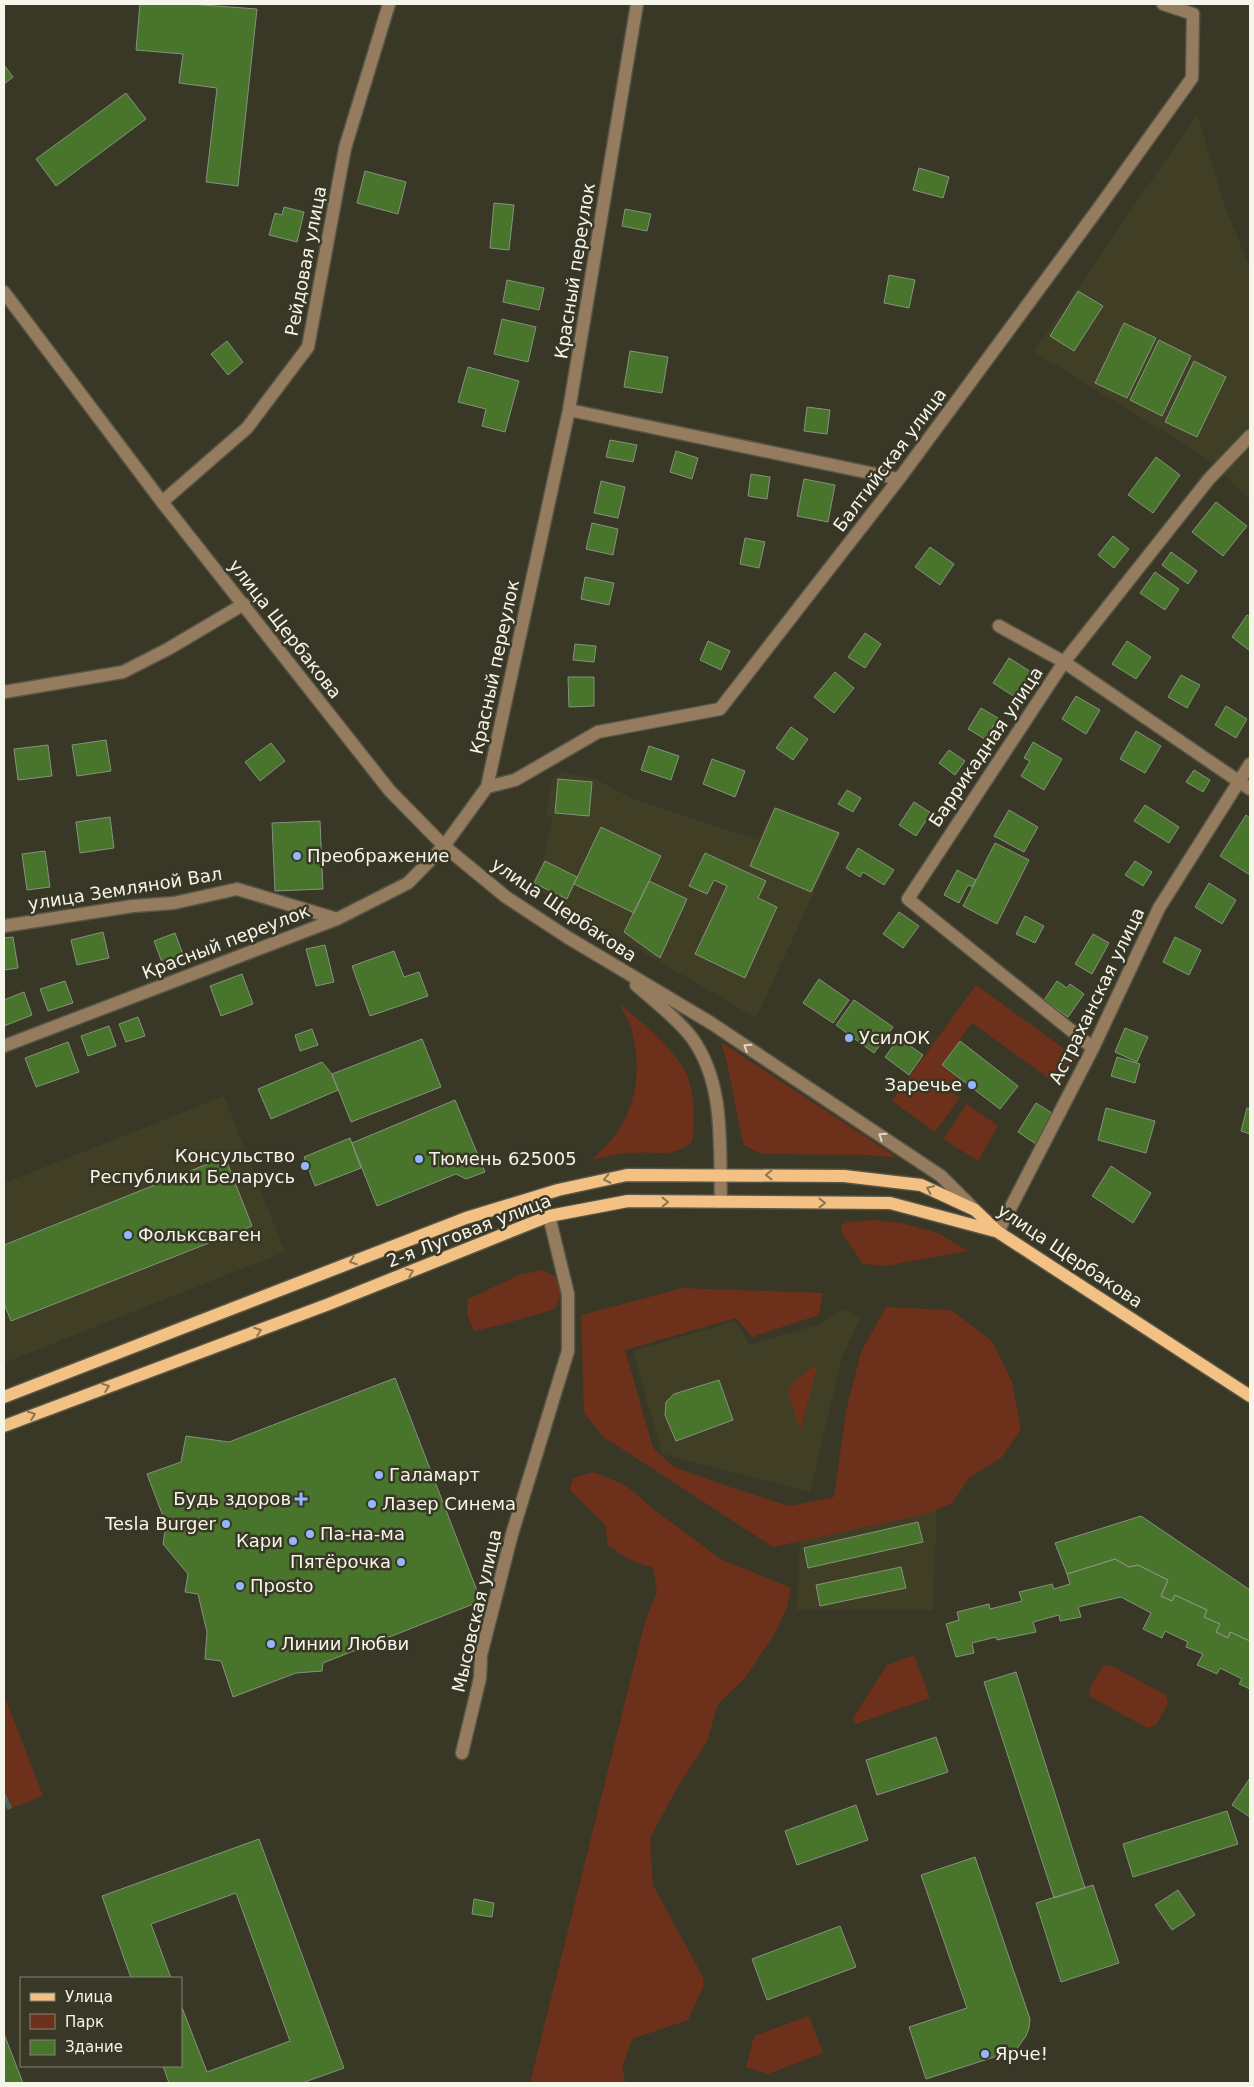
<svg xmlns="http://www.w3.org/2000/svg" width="1254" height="2087" viewBox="0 0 1254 2087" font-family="'DejaVu Sans',sans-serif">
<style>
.built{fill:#403e25}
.green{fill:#6d301b}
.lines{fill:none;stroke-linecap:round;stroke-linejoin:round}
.stream{stroke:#4a6156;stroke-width:5}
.building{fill:#48742c;stroke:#869280}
.minor-casing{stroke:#575545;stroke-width:15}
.major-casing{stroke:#575545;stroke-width:15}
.minor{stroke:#957c5f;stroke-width:12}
.major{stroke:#f3c184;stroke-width:12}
.oneway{stroke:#ded7c7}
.oneway2{stroke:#8d7550}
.poi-dot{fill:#93b7fd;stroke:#393726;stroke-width:2}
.labels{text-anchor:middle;stroke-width:5;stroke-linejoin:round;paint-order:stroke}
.street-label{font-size:18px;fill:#f6f5ea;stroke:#393726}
.poi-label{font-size:18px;fill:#f6f5ea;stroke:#393726;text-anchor:start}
</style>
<rect width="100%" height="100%" fill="#393726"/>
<path class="built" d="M1197,114L1225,206L1250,268V499L1205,457L1034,352Z
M562,772L594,778L633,799L758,840L774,805L842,832L756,1018L530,886L542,862L553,817L546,815L552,779Z
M224,1096L285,1252L4,1363V1183Z
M843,1309L860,1319L842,1357L810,1492L662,1454L633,1351L735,1321L750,1345L819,1324Z
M938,1477L933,1610H797L801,1513Z"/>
<path class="green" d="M976,985L1077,1058L1058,1085L972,1023L941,1066L957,1078L948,1090L960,1098L935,1132L892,1101Z
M620,1004C639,1020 676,1050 686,1073C695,1094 695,1120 692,1142C669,1160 656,1150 629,1153C616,1154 603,1157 591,1160C631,1128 645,1082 632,1032C630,1023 624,1013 620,1004Z
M721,1042L898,1158L869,1155L761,1154L744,1145C735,1111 732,1076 721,1042Z
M967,1104L998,1126L978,1161L943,1139Z
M875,1220L905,1224L938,1233L968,1251L885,1266L863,1264L841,1231L842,1225L848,1222Z
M542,1270L556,1277L562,1293L555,1309L504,1324L474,1331L467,1315L468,1299L519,1275Z
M683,1288L823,1293L819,1315L752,1337L736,1318L625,1350L653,1448L674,1467L730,1487L789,1506L834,1497L846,1411L861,1352L886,1307L951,1310L992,1341L1012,1382L1021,1430L1001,1458L969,1478L952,1503L926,1514L773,1547L602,1436L584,1413L581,1315Z
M813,1366L817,1368L800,1430L788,1394L789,1386Z
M593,1472L625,1485L657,1512L721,1559L791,1588L787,1607L775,1633L745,1678L718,1704L707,1742L680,1783L650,1838L653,1885L703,1977V1987L688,2020L632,2039L622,2068L626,2083H530L645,1622L657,1591L653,1568L630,1560L608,1546L605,1525L570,1490L573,1478Z
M914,1655L930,1698L856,1724L853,1718L887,1665Z
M1110,1665L1166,1695L1168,1704L1156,1725L1147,1728L1091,1697L1089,1690L1102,1667Z
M4,1695L43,1796L4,1811Z
M809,2016L823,2053L768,2074L746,2067L754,2036Z"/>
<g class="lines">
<path class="stream" d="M4,1796L9,1807"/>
</g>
<path class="building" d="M140,4H190L257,9L238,186L206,182L217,88L179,83L183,54L136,50Z
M4,65L13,77L4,84Z
M126,93L146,119L56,186L36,159Z
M919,168L949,177L943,198L913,190Z
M365,171L406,182L398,214L357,203Z
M494,203L514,205L509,250L490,248Z
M284,207L304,212L297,242L269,235L275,213L282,215Z
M625,209L651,214L647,231L622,226Z
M889,275L915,280L909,308L884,303Z
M507,280L544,288L539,310L503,302Z
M1078,291L1103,306L1074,351L1050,336Z
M502,319L536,327L528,362L494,354Z
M1124,323L1156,338L1127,398L1095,383Z
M1159,340L1191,356L1162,416L1130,400Z
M227,341L243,362L228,375L211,354Z
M630,351L668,357L662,393L624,387Z
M1194,361L1226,377L1197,437L1165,422Z
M468,367L519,381L505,432L482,426L486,409L458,402Z
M807,407L830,410L827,434L804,431Z
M610,440L637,445L633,462L606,457Z
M676,451L698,458L692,479L670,472Z
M1156,457L1180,475L1153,513L1128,495Z
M751,474L770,477L767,499L748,496Z
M804,479L835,485L828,522L797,516Z
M601,481L625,487L618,518L594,513Z
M1216,502L1247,526L1223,556L1192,532Z
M592,523L618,529L613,555L586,549Z
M1113,536L1129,549L1114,568L1098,555Z
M745,538L765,542L759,568L740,564Z
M930,547L954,564L940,585L915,567Z
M1171,552L1197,571L1188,584L1162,565Z
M1155,572L1179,589L1165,610L1140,593Z
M585,577L614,583L609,605L581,599Z
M1247,615L1250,617V651L1232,637Z
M865,633L881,644L865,668L848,657Z
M708,641L730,651L721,670L700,660Z
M1127,641L1151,657L1136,679L1112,664Z
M575,644L596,646L594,662L573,660Z
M1009,658L1031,672L1015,697L993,683Z
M835,672L854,688L834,713L814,697Z
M1181,675L1200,685L1187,708L1168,697Z
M568,677H594V706L569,707Z
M1076,696L1100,710L1086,734L1062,719Z
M1226,706L1247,719L1236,738L1215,725Z
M981,708L998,718L985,739L968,729Z
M791,727L808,739L793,760L776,748Z
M1136,731L1161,746L1145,773L1120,759Z
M106,740L111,771L77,776L72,745Z
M1033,742L1062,759L1044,790L1021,776L1030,761L1024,758Z
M271,743L285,761L260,781L245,762Z
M48,745L52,776L18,780L14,749Z
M649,746L679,756L671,780L641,770Z
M949,750L965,761L955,775L939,763Z
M712,759L745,771L735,797L703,784Z
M1194,770L1210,780L1203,792L1186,782Z
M558,779L592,782L589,816L555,813Z
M847,790L861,798L853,812L838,804Z
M914,802L931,813L916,836L899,825Z
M1145,805L1179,827L1169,843L1134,821Z
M775,808L839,833L811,892L750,866Z
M1009,810L1038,827L1024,852L994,836Z
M1246,815L1250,818V875L1220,856Z
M110,817L114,848L80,853L76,822Z
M320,821L323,889L275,891L272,823Z
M601,827L661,856L634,913L574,884Z
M995,843L1029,860L997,924L963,906Z
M858,848L894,870L884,885L863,872L860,877L846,868Z
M45,851L50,887L27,890L22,854Z
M705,853L766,881L758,898L777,907L745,978L695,954L727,886L714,880L707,894L689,886Z
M545,861L577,877L567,899L534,883Z
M1135,861L1152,872L1143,886L1125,875Z
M957,870L976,880L972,887L968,885L959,903L944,895Z
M649,881L687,899L660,958L624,932Z
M1209,883L1236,900L1222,924L1195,907Z
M899,912L919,926L903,948L883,934Z
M1025,916L1044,926L1035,943L1016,934Z
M103,932L109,958L77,965L71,940Z
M175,933L184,957L163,965L154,941Z
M1093,934L1109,943L1092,974L1075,964Z
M13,937L18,968L4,970V938Z
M1175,937L1201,950L1189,975L1163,962Z
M325,945L334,982L316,986L306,949Z
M394,951L404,977L419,972L428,996L370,1016L352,966Z
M242,974L253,1004L221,1016L210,986Z
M819,979L849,1000L833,1023L803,1003Z
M65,981L73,1003L48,1011L40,989Z
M1057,981L1067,988L1070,984L1084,994L1068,1017L1044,1000Z
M24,992L32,1015L4,1026V1000Z
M854,1000L893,1027L874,1053L836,1025Z
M138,1017L145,1036L126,1042L119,1024Z
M109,1026L116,1046L88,1056L81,1036Z
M1125,1028L1148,1037L1137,1062L1115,1052Z
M312,1029L318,1045L300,1051L295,1035Z
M899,1038L923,1055L909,1075L885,1057Z
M422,1039L441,1087L351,1122L332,1074Z
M960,1041L1018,1086L1000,1109L942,1065Z
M68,1042L79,1072L36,1087L25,1058Z
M1117,1057L1140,1064L1135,1083L1111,1076Z
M322,1062L332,1074L338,1090L271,1119L258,1089Z
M455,1100L485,1172L466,1179L456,1174L377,1206L352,1143Z
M1036,1103L1055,1115L1036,1144L1018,1132Z
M1106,1108L1155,1121L1146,1153L1098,1140Z
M1247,1108L1250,1109V1134L1241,1131Z
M350,1138L361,1168L315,1186L304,1157Z
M225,1157L252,1226L11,1321L4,1303V1245Z
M1111,1166L1151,1193L1133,1223L1092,1196Z
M395,1378L481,1601L323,1663L322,1671L296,1673L233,1697L221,1661L205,1659L207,1632L198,1594L185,1592L188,1574L163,1544L166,1524L147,1474L181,1462L186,1436L229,1442Z
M719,1380L733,1420L676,1441L665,1415L666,1402L674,1394Z
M1141,1516L1250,1590V1641L1230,1632L1228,1638L1216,1632L1220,1624L1204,1617L1207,1610L1175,1595L1172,1601L1161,1596L1168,1580L1138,1565L1129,1567L1115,1559L1067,1574L1055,1543Z
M918,1522L923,1542L808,1568L804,1548Z
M1115,1559L1129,1567L1138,1565L1168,1580L1161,1596L1172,1601L1175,1595L1207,1610L1204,1617L1220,1624L1216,1632L1228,1638L1230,1632L1250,1641V1689L1239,1684L1242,1679L1220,1668L1217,1674L1197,1665L1203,1654L1186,1647L1188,1642L1165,1631L1162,1638L1143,1629L1151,1613L1121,1597L1078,1607L1081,1617L1060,1621L1059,1615L1033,1622L1036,1632L997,1640L996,1637L972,1643L974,1653L956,1657L946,1624L959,1620L957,1612L989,1604L990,1609L1022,1601L1019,1592L1052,1584L1054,1589L1070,1584L1067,1574Z
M901,1567L906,1588L820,1606L816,1585Z
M1016,1672L1085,1888L1054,1898L984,1682Z
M936,1737L948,1772L877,1795L866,1760Z
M1250,1778V1817L1232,1805Z
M856,1805L868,1840L797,1865L785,1831Z
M1227,1811L1238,1844L1133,1877L1123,1844Z
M259,1839L344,2068L302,2083H169L163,2066H181V2005L207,2072L290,2041L236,1893L151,1924L171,1978H131L102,1896Z
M975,1857L1030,2019L1029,2028L1026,2036L1016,2050L926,2079L909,2027L967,2008L921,1875Z
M1093,1885L1119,1963L1061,1982L1036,1903Z
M1178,1890L1195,1915L1172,1930L1155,1905Z
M474,1899L494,1903L492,1917L472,1914Z
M840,1926L856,1967L767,2000L752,1959Z
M4,2034L23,2083H4Z"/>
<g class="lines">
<defs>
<path id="minor" d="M4,292L162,502L390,791L444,846L506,897L567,937L711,1023L941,1176L973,1208
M569,410L899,479
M162,502L247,428L308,347L345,148L389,4
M999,626L1064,662L1250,789
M4,692L123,672L168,649L244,604
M487,787L515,780L598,732L720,709L899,479L1098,209L1192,78L1193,14L1163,4
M4,926L133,906L174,903L237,889L337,919
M636,985C654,1001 678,1019 692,1038C726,1085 719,1148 721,1202
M4,1046L337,919L408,883L444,846L487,787L569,410L637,4
M1093,1048L908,899L1064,662L1209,479L1250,436
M998,1232L1093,1048L1159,908L1250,764
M462,1753L480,1678L481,1655L512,1534L568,1351V1294L549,1216"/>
<path id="major" d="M4,1397L466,1218L558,1190L627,1175L844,1176L921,1185L975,1210L998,1232L1250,1396
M4,1426L329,1304L549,1216L628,1201L890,1203L995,1231"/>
</defs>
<use href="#minor" class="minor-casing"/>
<use href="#major" class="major-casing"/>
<use href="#minor" class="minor"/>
<use href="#major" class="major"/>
</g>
<defs><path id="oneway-chevron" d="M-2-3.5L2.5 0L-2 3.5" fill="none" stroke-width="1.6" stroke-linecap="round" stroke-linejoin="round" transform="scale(1.25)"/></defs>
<g class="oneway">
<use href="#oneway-chevron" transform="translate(747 1047) rotate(-147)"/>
<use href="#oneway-chevron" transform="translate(882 1136) rotate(-146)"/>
</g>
<g class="oneway2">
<use href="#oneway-chevron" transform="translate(769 1175) rotate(179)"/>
<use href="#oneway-chevron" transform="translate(607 1179) rotate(168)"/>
<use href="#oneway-chevron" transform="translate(930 1189) rotate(-155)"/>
<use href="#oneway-chevron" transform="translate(665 1202)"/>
<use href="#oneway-chevron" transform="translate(822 1203)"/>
<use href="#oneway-chevron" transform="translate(353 1261) rotate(159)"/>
<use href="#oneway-chevron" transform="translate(410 1272) rotate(-22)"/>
<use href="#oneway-chevron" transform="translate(258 1331) rotate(-20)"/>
<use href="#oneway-chevron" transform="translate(106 1387) rotate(-20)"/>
<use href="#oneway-chevron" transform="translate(32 1415) rotate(-21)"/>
</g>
<g class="poi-dot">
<circle cx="297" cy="856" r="5"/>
<circle cx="849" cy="1038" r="5"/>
<circle cx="972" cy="1085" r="5"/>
<circle cx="419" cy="1159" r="5"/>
<circle cx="305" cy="1166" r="5"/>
<circle cx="128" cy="1235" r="5"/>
<circle cx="379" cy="1475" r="5"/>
<path d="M298.5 1491.5h5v5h5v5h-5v5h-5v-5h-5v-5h5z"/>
<circle cx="372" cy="1504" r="5"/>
<circle cx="226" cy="1524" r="5"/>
<circle cx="310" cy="1534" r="5"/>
<circle cx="293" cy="1541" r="5"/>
<circle cx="401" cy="1562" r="5"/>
<circle cx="240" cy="1586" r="5"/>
<circle cx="271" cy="1644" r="5"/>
<circle cx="985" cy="2054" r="5"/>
</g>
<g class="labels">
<g class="street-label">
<text transform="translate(306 261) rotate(-79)" y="6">Рейдовая улица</text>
<text transform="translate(575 271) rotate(-81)" y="6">Красный переулок</text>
<text transform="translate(890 460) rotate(-53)" y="6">Балтийская улица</text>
<text transform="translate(285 629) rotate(52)" y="6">улица Щербакова</text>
<text transform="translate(495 667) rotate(-78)" y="6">Красный переулок</text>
<text transform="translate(986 747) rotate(-56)" y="6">Баррикадная улица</text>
<text transform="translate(125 889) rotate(-9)" y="6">улица Земляной Вал</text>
<text transform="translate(564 910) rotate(34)" y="6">улица Щербакова</text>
<text transform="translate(226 942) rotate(-21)" y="6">Красный переулок</text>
<text transform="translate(1097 996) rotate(-64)" y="6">Астраханская улица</text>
<text transform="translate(469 1231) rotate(-21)" y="6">2-я Луговая улица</text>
<text transform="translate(1070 1256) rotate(34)" y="6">улица Щербакова</text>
<text transform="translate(477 1611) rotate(-77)" y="6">Мысовская улица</text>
</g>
<g class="poi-label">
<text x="307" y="862">Преображение</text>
<text x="859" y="1044">УсилОК</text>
<text x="962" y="1091" text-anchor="end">Заречье</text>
<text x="295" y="1162" text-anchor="end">Консульство<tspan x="295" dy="21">Республики Беларусь</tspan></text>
<text x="429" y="1165">Тюмень 625005</text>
<text x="138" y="1241">Фольксваген</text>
<text x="389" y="1481">Галамарт</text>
<text x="291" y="1505" text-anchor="end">Будь здоров</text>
<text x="382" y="1510">Лазер Синема</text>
<text x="216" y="1530" text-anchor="end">Tesla Burger</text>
<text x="320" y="1540">Па-на-ма</text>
<text x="283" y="1547" text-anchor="end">Кари</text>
<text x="391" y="1568" text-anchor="end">Пятёрочка</text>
<text x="250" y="1592">Проsto</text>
<text x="281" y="1650">Линии Любви</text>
<text x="995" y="2060">Ярче!</text>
</g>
</g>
<rect width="1254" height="2087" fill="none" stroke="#f6f5ea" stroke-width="10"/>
<rect x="20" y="1977" width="162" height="90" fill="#393726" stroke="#858374"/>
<rect x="30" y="1993" width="25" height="8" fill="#f3c184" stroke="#858374"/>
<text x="65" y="2002" font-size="15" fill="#f6f5ea">Улица</text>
<rect x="30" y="2014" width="25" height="15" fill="#6d301b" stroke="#858374"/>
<text x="65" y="2027" font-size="15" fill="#f6f5ea">Парк</text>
<rect x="30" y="2040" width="25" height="15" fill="#48742c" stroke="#858374"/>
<text x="65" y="2052" font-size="15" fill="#f6f5ea">Здание</text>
</svg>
